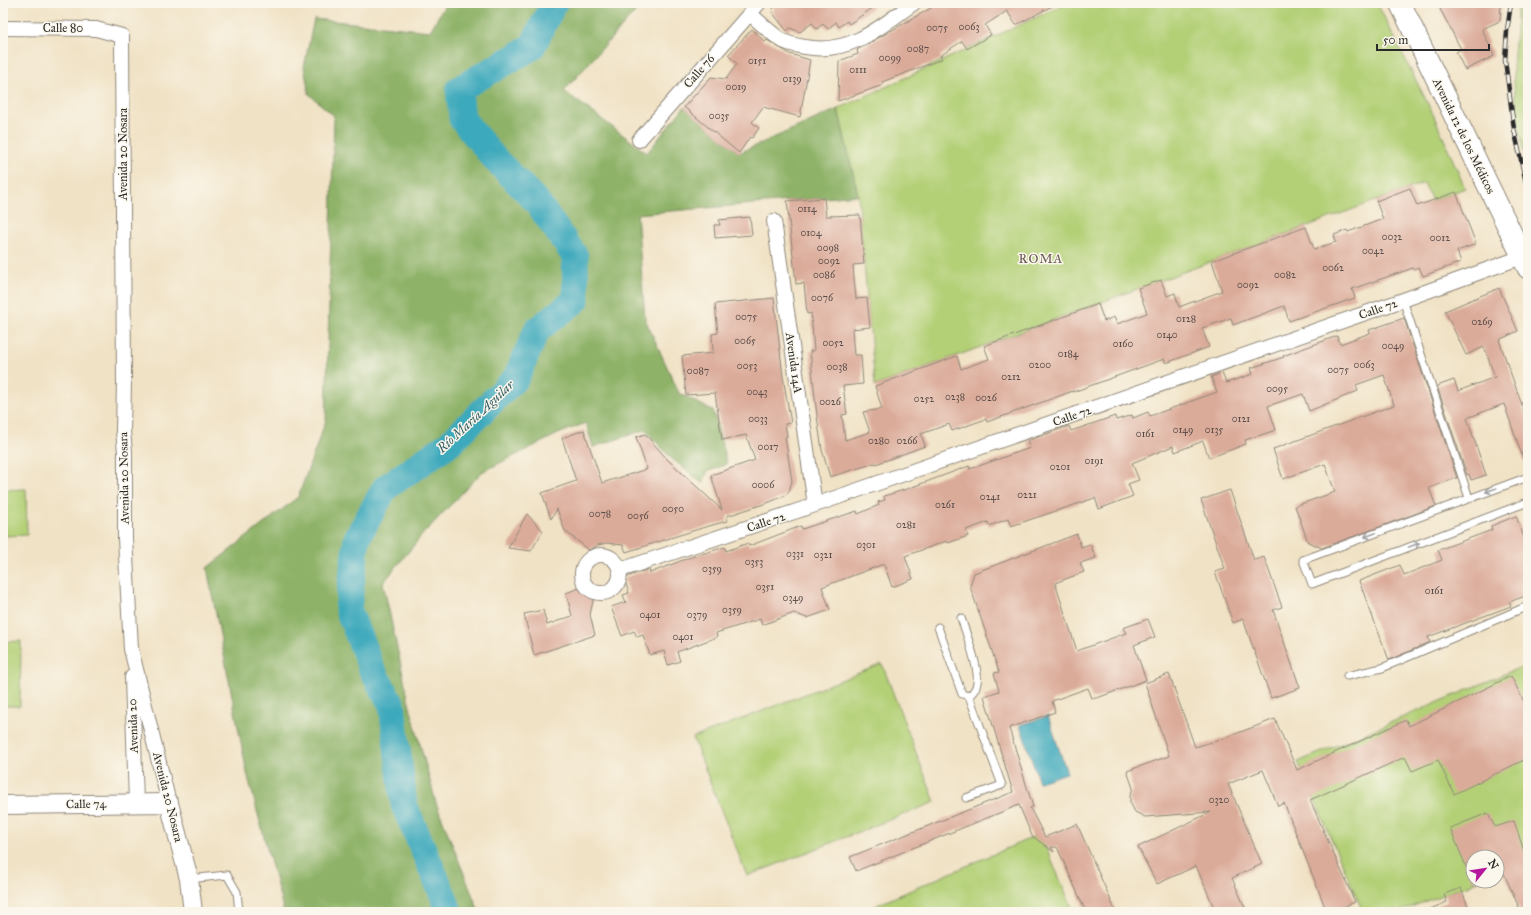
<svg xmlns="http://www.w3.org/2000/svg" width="1531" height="915" viewBox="0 0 1531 915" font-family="'IM FELL Great Primer',serif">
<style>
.green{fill:#b3d077;stroke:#6f7e51}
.forest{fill:#8eb268;stroke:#5c6e4a}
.water{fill:#3ca9bc;stroke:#346a74}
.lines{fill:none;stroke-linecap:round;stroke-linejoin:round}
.river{stroke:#3ca9bc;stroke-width:27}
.building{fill:#dbab9a}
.service-casing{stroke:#8e8678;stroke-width:9}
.minor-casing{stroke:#8e8678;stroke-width:16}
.tertiary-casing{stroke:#8e8678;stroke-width:20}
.secondary-casing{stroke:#8e8678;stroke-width:23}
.service{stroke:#fff;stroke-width:7}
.minor{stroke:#fff;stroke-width:14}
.tertiary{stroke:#fff;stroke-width:18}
.secondary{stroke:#fff;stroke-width:21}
.rail-casing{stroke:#2b2b2b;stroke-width:4.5}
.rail{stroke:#fbf7ec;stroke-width:3;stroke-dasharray:9;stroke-linecap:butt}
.oneway{stroke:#a0a0a0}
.labels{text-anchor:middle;stroke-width:3;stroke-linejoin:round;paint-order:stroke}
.number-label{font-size:10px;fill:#574b47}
.street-label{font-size:12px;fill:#2b2b2b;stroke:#fbf7ec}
.neighbourhood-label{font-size:13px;letter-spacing:1px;fill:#695852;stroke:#fbf7ec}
.water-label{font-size:13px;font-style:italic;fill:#325d65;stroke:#fbf7ec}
</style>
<rect width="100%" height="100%" fill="#fbf7ec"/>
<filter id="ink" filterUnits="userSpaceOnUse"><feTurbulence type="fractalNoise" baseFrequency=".025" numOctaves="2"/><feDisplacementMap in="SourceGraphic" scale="8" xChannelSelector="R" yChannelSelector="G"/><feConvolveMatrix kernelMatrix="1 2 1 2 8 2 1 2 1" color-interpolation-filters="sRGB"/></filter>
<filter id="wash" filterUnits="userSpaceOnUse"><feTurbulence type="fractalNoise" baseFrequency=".012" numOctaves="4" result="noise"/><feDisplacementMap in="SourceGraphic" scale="16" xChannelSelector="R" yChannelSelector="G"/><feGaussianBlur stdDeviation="0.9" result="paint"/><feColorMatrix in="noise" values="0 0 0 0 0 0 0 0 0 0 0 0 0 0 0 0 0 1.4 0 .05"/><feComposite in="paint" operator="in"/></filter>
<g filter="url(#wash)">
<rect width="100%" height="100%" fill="#f0e2c5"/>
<path class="green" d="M1067,3H1377L1434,116L1465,188L1432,201L1424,183L875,386L858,195L838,109Z
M1518,3H1528V174L1516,114L1513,67Z
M26,489L27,535L3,536V490Z
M21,641L20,706H3V642Z
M882,664L935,802L747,876L693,738Z
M1528,664V863L1497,874V857H1473V881H1479L1398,912H1363L1298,762Z
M1040,834L1074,912H872L870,908Z"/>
<path class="forest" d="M446,3H643L564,91L647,153L684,107L739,153L838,109L858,195L637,214L645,319L679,393L713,411L727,464L707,472L703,484L671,458L645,430L593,447L586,423L558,434L482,472L423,534L383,583L410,707L436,803L479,912H284L247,773L207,568L298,497L326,420L334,116L309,94L304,67L314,19L430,31Z"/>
<path class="water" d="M1048,716L1067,773L1039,782L1020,725Z"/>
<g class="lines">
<path class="river" d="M449,912L443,895L404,805L392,705L372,670L348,609L357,538L385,488L450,443L516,378L537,330L576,300L575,256L537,202L495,159L462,119L459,89L532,47L554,3"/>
</g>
<g id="blocks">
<path class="building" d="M775,3H880L849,24L847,21L839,27L836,22L828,29L823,24L817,29L812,23L800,32L790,28L787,31L772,12Z
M928,3H1058L1016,25L1007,11L985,25L991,35L967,49L962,41L940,56L942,59L882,82L883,85L838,101L839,61L858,54L857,50L931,8Z
M1437,3H1501L1500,21L1482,29L1494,56L1465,70L1456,52L1461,49Z
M752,29L765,42L767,40L790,54L810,60L800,117L763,107L752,122L759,128L752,138L750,137L739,153L684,107L711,77L726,79L737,64L728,55Z
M1410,188L1417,206L1456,192L1476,244L1457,251L1461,262L1423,276L1419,267L1414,269L1413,268L1352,289L1355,298L1289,321L1284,306L1233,325L1231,318L1202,328L1209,347L1166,363L1164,359L1073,392V391L987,422L986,419L952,431L949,424L921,434L925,446L876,464L875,463L830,477L822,450L817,416L810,351H814L811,313L807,314L804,283L796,284L787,201L824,198L826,216L860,215L864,264L853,265L854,279L856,299L867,298L870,327L852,329L854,355H861L863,384L843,386L847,414L842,415L845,440L870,432L863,412L882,409L875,386L957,356L961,369L989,359L984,346L1098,304L1104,321L1114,317L1117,324L1147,313L1138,288L1161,280L1167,296L1175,293L1179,307L1222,291L1212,261L1306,227L1314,249L1336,242L1334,235L1347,230L1348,232L1383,219L1376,201Z
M750,217L752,235L715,238L714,225H720L719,220Z
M1499,288L1518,331L1499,340L1528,422V466L1526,467L1504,404L1467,418L1486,475L1471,480L1469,474L1467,475L1437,386L1454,380L1458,391L1495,377L1484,347L1466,355L1445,311Z
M774,298L783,377L791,423L785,424L787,436L785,437L792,481L789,492L784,496L770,502L727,516V521L702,528L626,552L623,545L607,543L598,545L589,550L565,531L557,509L551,519L542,493L576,481L562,438L584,430L602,483L647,469L636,437L645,434L668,460L722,510L711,475L755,460L746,435L722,440L715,393L686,395L682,356L713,353L712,334L718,333L715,304Z
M1404,318L1457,478L1429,488L1436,506L1322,548L1308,542L1295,506L1335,492L1325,464L1283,479L1273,449L1394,405L1384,375L1356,385L1358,391L1309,411L1303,394L1268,406L1276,430L1245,440L1246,444L1209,458L1203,441L1175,452L1173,446L1132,463L1139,480L1128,484L1133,496L1099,509L1095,498L1011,526L1008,519L989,526L988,522L966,530L968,536L948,543L947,541L905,556L913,579L892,587L884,564L822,587L830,610L807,618L794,613L762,625L760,619L716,633L717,637L677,652L680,661L668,665L664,651L650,655L643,635L637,637L634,631L622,636L611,607L626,602L623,595L629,593L624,578L649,569L650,573L688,558L725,547L726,551L748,543L749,546L801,526L802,529L857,511L858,514L879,505L878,502L885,500L884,496L907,489L969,466L970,469L1030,448L1027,441L1069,426L1071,431L1115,416L1116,420L1132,415L1133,418L1148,412L1150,416L1217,392L1211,377L1222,373L1226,383L1253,374L1251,368L1284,357L1283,356L1337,336L1340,344L1370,333L1369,330Z
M1230,490L1254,560L1264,557L1282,607L1273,610L1300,688L1271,698L1243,619L1233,623L1215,572L1225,569L1201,500Z
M527,514L543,531L531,551L508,548Z
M1516,516L1528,548V595L1509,602L1511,606L1428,637L1430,642L1389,660L1359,581L1400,565L1404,575L1442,560L1438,550L1492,530L1491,526Z
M1077,534L1081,547L1090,544L1096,558L1080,563L1084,572L1055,583L1077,651L1126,633L1123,628L1148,619L1155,637L1134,645L1146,680L1097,698H1092L1088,688L1052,701L1055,712L1009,728L1033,807L1030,808L1045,837L1077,824L1116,912H1086L1057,847H1051L1054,852L1032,836L1019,805L856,871L850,857L1013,792L984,696L999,691L994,673L999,672L970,586L974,573Z
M582,587L594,596L590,615L595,635L534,655L524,614L543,610L547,625L572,616L566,593Z
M1169,674L1195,747L1211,742V743L1275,719L1297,770L1406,720L1409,726L1511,676L1528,710V758L1454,794L1438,760L1412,771L1405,757L1310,800L1355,902L1330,912H1327L1284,803L1278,806L1263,770L1228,784L1262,864L1232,878L1247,912H1216L1196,866L1157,884L1138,847L1211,812L1145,817L1135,812L1130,802V796L1133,788L1127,771L1169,756L1145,683Z
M1488,813L1495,827L1514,821L1528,863V912H1521L1502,869L1497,871V857H1473V883L1450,828Z
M1461,888L1470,912H1423L1447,902L1444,894Z"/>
</g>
</g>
<g filter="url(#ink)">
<use href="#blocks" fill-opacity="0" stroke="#8e8678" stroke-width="1"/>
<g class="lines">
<defs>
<path id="service" d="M1403,300L1469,498
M1528,477L1303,560L1312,584L1528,502
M938,627L962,694L969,696C974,692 976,689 977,683C980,669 966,633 961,618
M1347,676L1382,668L1528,606
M966,798L1002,785L969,696
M189,879L227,875L237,892L239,912"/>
<path id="minor" d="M750,14C760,22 771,34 783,41C792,45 803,47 813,48C854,52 882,25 914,3
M3,28L96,29L122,36L124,382L123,431L125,452V538L131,649L169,803
M639,140L759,3
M774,221L815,505
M582 574a19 19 0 1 1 38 0a19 19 0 1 1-38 0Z
M620,570L815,505L1403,300L1522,257
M132,677L136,803"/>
<path id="tertiary" d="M3,805L169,803L189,879L193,912"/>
<path id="secondary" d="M1400,3L1528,268"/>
</defs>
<use href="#service" class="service-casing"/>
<use href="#minor" class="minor-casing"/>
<use href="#tertiary" class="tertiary-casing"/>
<use href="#secondary" class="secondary-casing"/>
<use href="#service" class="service"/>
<use href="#minor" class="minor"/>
<use href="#tertiary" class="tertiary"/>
<use href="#secondary" class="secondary"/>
<defs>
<path id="rail" d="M1511,3L1507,31L1505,60L1514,129L1528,191"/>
</defs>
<use href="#rail" class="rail-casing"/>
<use href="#rail" class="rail"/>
</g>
<defs><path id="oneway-shaft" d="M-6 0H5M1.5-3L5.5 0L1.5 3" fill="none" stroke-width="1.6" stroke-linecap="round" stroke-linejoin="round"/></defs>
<g class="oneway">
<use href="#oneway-shaft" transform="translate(1491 490) rotate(160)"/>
<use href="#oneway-shaft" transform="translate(1370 535) rotate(160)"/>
<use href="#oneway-shaft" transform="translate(1414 545) rotate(-21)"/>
</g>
</g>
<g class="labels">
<g class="number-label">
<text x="969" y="30">0063</text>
<text x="937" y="31">0075</text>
<text x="918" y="52">0087</text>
<text x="890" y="61">0099</text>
<text x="757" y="64">0151</text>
<text x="858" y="73">0111</text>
<text x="792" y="82">0139</text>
<text x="736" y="90">0019</text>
<text x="719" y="119">0035</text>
<text x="807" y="212">0114</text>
<text x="811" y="236">0104</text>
<text x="1392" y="240">0032</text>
<text x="1440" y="241">0012</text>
<text x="828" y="251">0098</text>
<text x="1373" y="254">0042</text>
<text x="829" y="264">0092</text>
<text x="1333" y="271">0062</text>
<text x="824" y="278">0086</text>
<text x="1285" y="278">0082</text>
<text x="1248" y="288">0092</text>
<text x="822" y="301">0076</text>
<text x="746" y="320">0075</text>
<text x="1186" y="322">0128</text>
<text x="1482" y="325">0269</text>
<text x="1167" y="338">0140</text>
<text x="745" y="344">0065</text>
<text x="833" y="346">0052</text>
<text x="1123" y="347">0160</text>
<text x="1393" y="349">0049</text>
<text x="1068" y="357">0184</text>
<text x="1040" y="368">0200</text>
<text x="1364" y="368">0063</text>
<text x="747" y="369">0053</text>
<text x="837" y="370">0038</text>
<text x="1338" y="373">0075</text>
<text x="698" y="374">0087</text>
<text x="1011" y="380">0212</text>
<text x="1277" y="392">0095</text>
<text x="757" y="395">0043</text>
<text x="955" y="400">0238</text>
<text x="986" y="401">0026</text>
<text x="924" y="402">0252</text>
<text x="830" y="405">0026</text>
<text x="758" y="422">0033</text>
<text x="1241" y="422">0121</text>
<text x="1183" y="433">0149</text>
<text x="1214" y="433">0135</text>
<text x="1145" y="437">0161</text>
<text x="879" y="444">0280</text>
<text x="907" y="444">0266</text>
<text x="768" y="450">0017</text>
<text x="1094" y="464">0191</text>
<text x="1060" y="470">0201</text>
<text x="763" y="488">0006</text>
<text x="1027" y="498">0221</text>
<text x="990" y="500">0241</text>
<text x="945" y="508">0261</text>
<text x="673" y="512">0050</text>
<text x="600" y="517">0078</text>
<text x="638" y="519">0056</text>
<text x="906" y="528">0281</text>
<text x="866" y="548">0301</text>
<text x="795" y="557">0331</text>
<text x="823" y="558">0321</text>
<text x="754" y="565">0353</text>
<text x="712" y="572">0359</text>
<text x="765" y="590">0351</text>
<text x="1434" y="594">0161</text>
<text x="793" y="601">0349</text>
<text x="732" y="613">0359</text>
<text x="650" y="618">0401</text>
<text x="697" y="618">0379</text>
<text x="683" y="640">0401</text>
<text x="1219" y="803">0320</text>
</g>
<g class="street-label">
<text x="63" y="32">Calle 80</text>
<text transform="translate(699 71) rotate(-49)" y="4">Calle 76</text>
<text transform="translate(1464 136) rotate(64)" y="4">Avenida 12 de los Médicos</text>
<text transform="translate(123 154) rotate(-90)" y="4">Avenida 20 Nosara</text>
<text transform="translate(1378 309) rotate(-19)" y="4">Calle 72</text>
<text transform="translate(794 363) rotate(82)" y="4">Avenida 14A</text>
<text transform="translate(1072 416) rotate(-19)" y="4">Calle 72</text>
<text transform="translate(124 478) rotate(-91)" y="4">Avenida 20 Nosara</text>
<text transform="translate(766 522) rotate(-18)" y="4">Calle 72</text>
<text transform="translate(133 726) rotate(-92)" y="4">Avenida 20</text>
<text transform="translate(168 797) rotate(76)" y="4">Avenida 20 Nosara</text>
<text transform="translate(86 804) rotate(-1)" y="4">Calle 74</text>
</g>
<g class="neighbourhood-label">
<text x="1041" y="263">ROMA</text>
</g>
<g class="water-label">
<text transform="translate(475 416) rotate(-43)" y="5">Río María Aguilar</text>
</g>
</g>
<rect width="1531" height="915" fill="none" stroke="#fbf7ec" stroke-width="16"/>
<g transform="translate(1485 869) rotate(60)"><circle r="19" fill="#fbf7ec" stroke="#a8a59f"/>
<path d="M0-3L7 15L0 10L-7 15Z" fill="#b5179e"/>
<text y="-6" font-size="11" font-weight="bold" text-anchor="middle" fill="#2b2b2b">N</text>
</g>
<path d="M1377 44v6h112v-6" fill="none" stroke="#2b2b2b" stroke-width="2"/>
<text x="1383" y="44" font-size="12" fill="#2b2b2b" stroke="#fbf7ec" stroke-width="3" paint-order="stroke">50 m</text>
</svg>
